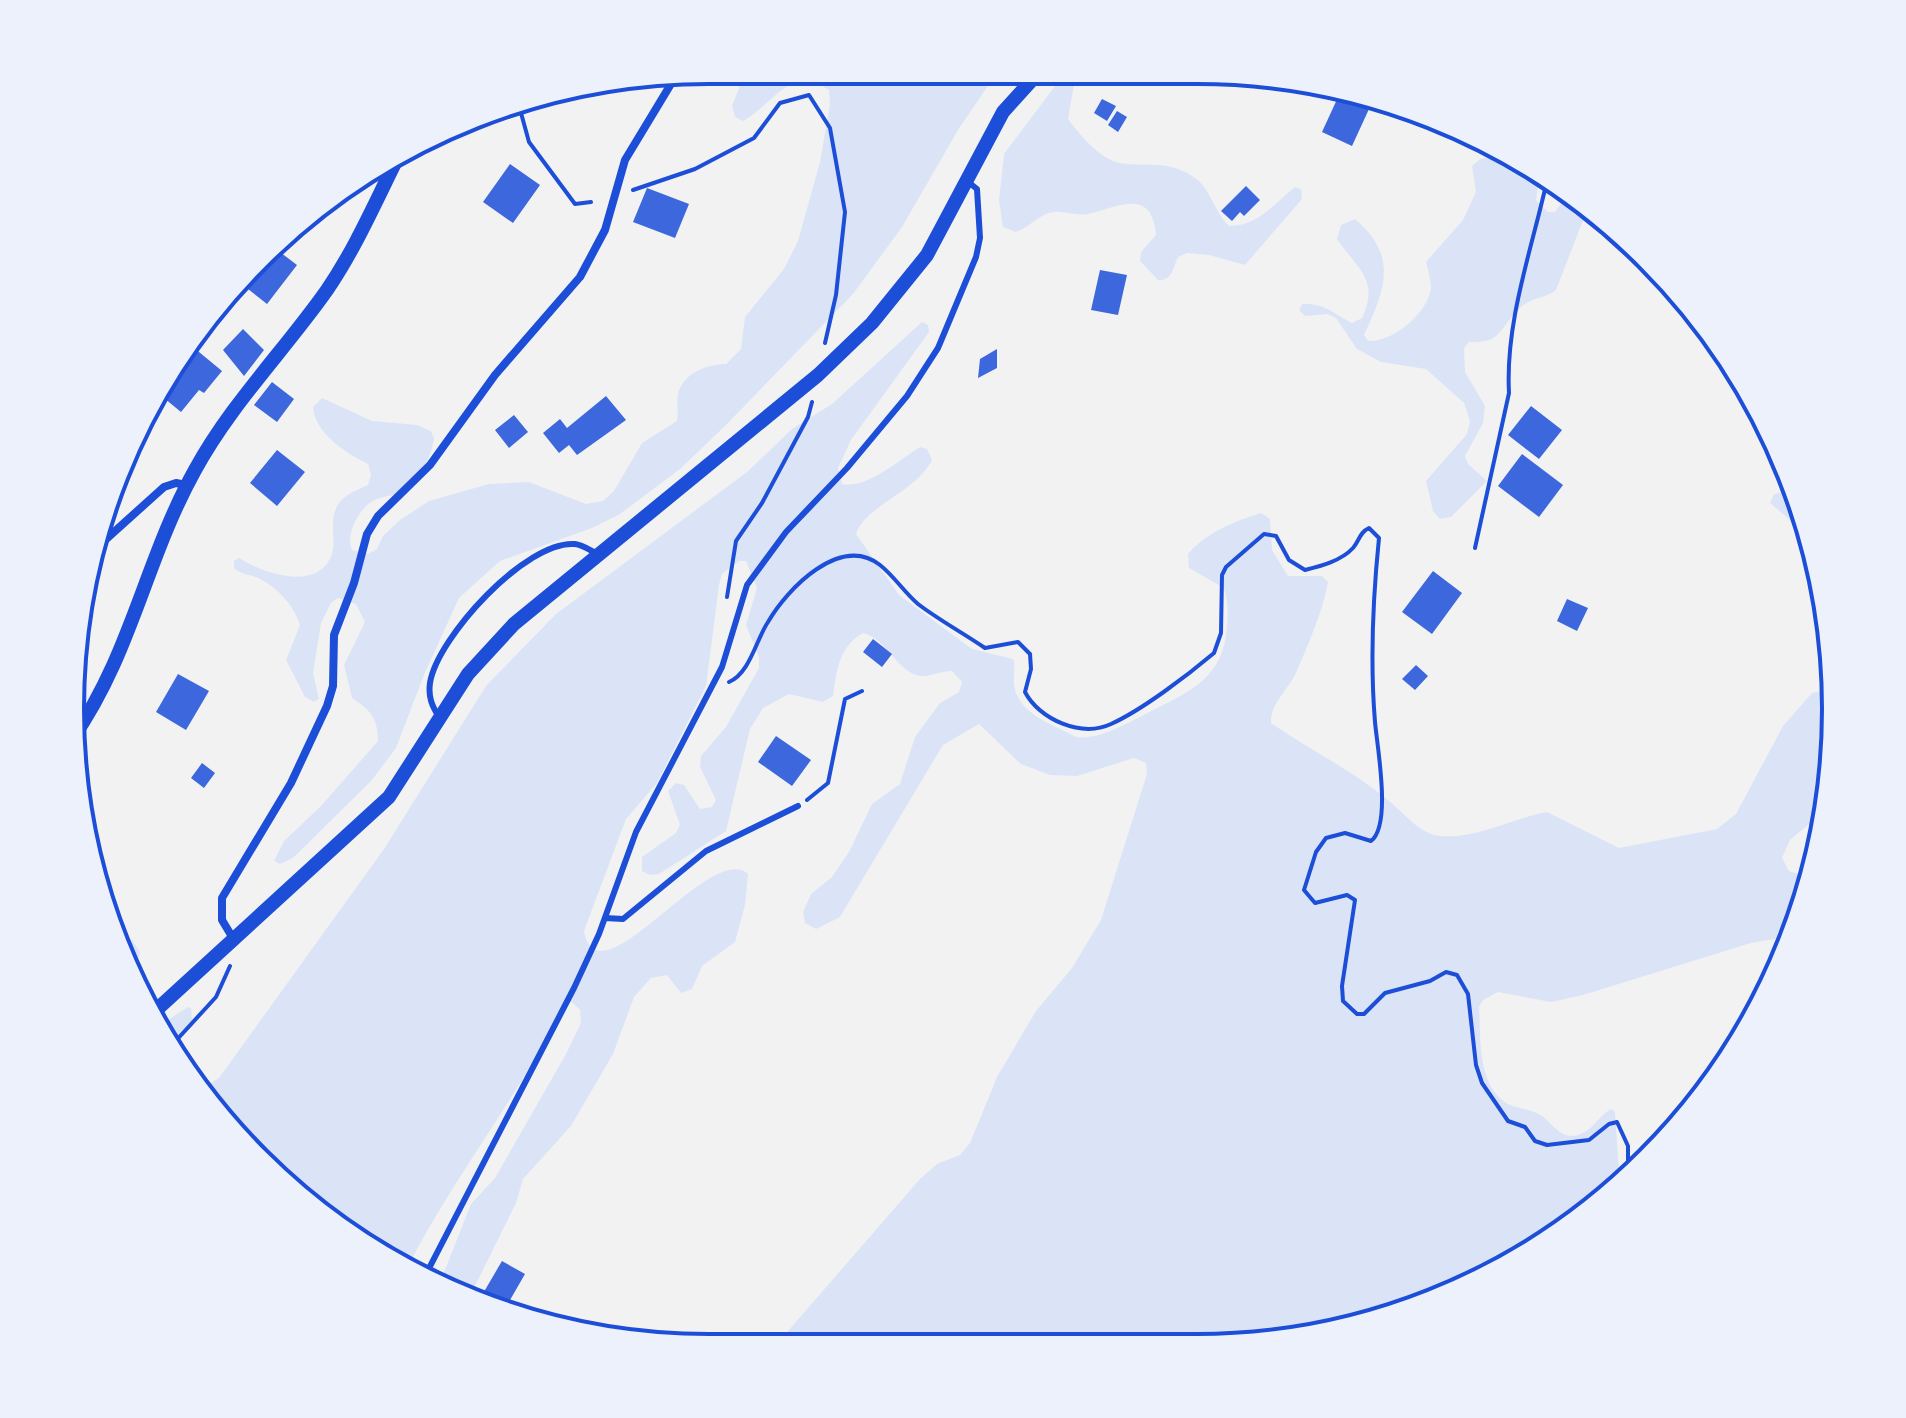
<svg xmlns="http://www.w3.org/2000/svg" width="1906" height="1418" viewBox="0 0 1906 1418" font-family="Mulish,sans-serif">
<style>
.green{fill:#dbe4f7}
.building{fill:#3d67dc}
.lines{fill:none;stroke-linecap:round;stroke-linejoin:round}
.path{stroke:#1d4ed8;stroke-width:4}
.service{stroke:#1d4ed8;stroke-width:6}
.minor{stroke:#1d4ed8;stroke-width:8}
.tertiary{stroke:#1d4ed8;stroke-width:14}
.rim{fill:none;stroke:#1d4ed8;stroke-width:4}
</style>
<rect width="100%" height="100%" fill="#f2f2f2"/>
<path class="green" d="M746,70L998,71L958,130L902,227L853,294L725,426L680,469L620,514L592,528L500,561L459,598L424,675L396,748L372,780L293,858L280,864L274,861L284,841L321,806L378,741C378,718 370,710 352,698L344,665L365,622L356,604L338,598L331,603L321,623L313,673L319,699L314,702L305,697L286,660L300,625C293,604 278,588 258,578C249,574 242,575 234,568V561L239,558C263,573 318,593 332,554C336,540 330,524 335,511C340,496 355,491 368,485L371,475L368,464C346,453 315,434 313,407L322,398L372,421L417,425L431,431L434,439C432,451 423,476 414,485C402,497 386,494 373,501C359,508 345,536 352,550L368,554L377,549L383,536L400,520L429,501L489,484L529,482L586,504L603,501L614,491L642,443L677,421C679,412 676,403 678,394C683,373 707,364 726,364L741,349L745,317L784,269L798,241L820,162L830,104L829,90C790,63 773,105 743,121L735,117L732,106Z
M1069,78L1074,85L1068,119C1079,134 1101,160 1120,163C1148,168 1165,159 1192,176C1211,187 1214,212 1229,226C1258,226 1274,204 1295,187L1301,189L1302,199L1245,265L1209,255L1187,253L1178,257C1173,268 1172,281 1158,280L1140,261L1141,252L1156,235C1152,185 1115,209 1088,214C1072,217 1060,207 1044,215C1034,220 1027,228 1016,232L1003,227L999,200L1004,154L1058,82Z
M1496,152L1540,172L1536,200L1548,212H1555L1568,193L1587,210L1556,290C1546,298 1532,298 1522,306C1499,326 1504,344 1469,342L1464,348L1465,372L1485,406L1483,423L1465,456L1468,464L1487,481L1451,517L1440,519L1433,511L1426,481L1467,434L1470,421L1464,403L1426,369L1381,362L1357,349L1336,318L1327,314L1305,316L1299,310L1302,304C1326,303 1332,313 1352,323L1362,318C1380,279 1357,269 1337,239L1341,225L1355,219C1399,256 1385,290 1364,335L1368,341C1392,342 1423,317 1430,293C1433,285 1428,271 1426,262L1463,220L1476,192L1472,166L1480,159L1494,157Z
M922,322L928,325L929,332L851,440L838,468L842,484C867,489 899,460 920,447L927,449L932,460C915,493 866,505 856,534L899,595L972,649L1013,659C1016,667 1013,676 1014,685C1019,715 1052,724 1076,737C1098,740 1121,726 1140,717C1185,693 1224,682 1227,625C1228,611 1228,601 1224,588L1189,568L1188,554C1207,532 1233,522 1261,513L1270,519L1272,550L1288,576H1322L1328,582C1324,608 1307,648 1296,673C1288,690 1270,704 1271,723C1310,750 1352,770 1389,801C1404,813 1419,833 1439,836C1474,840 1513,818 1547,812L1619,848L1717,829L1736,814L1783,726L1812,693L1834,688L1827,809L1790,840L1782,858L1789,871L1811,878L1802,915L1792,936L1751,943L1583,995L1551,1002L1498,992L1483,1000L1479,1007C1481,1036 1477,1079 1502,1100C1512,1109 1531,1108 1542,1116C1553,1124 1561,1140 1578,1135C1594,1130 1598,1116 1611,1109L1615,1112L1619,1172L1625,1180L1586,1216L1441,1300L1281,1342L775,1346L920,1179L937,1164L960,1155L970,1143L997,1077L1036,1011L1072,968L1101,920L1147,774L1146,763L1134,758L1077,776L1050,775L1021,764L979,724L943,745L840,917L816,929L805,923L803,912L811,894L832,877L849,852L872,804L900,784L915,737L940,703L959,692L962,682L952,671C941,671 929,677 920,676C896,671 887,639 863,633C839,647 837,669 833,696L823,702L789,694L763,708L750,729L726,831L659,874L650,875L642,871V857L676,833L680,825L668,791L676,783L684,785L700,809L712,807L716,800L700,767L701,756L726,727L759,668V657L746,625L757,588L746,561H739L722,574L719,585L706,686L657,783L626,819L584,931C598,1007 710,840 748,874L745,905L735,942L702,966L692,989L681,993L667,975L651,978L634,997L613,1054L571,1126L523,1179L516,1203L469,1298L439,1285L471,1204L495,1178L566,1054L581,1023L580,1010L572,1002L565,1004C519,1096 453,1177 406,1270L390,1263L288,1190L202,1098L198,1091L219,1078L384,849L486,686L556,614L747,472L792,429L832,404Z
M1785,492L1798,500L1812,539L1770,503L1774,494Z
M114,934L132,940L140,952L138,963L131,967L118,953Z
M188,1007L191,1008L192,1021L172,1046L160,1025Z"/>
<path class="building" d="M1339,95L1369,109L1352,146L1322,132Z
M1102,99L1116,106L1107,121L1094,113Z
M1117,111L1127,117L1118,132L1108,125Z
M510,164L540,185L513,223L483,202Z
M1246,186L1260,200L1244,216L1240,212L1232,221L1221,211Z
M647,188L689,204L675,238L633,222Z
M272,246L297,265L267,304L239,282L257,257Z
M1100,270L1127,275L1118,315L1091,310Z
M243,329L264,350L244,376L223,350Z
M193,347L222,371L204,393L199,390L181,412L159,394Z
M997,349V368L978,378L980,359Z
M272,382L294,399L277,422L254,405Z
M606,396L626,420L577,455L569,445L559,453L543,433L560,419L567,428Z
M1531,406L1562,430L1539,459L1508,435Z
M514,415L528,432L509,448L495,430Z
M277,450L305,472L277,506L250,483Z
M1522,454L1563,485L1539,517L1498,486Z
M1433,571L1462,593L1432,634L1402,612Z
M1567,599L1588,608L1577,631L1557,621Z
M873,639L892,654L882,667L863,652Z
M1416,665L1428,676L1415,690L1402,679Z
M178,674L209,691L186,730L156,712Z
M776,736L811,760L792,786L758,762Z
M202,763L215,773L204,788L191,778Z
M502,1261L525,1274L502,1314L478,1302Z"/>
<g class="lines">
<path class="path" d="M518,102L529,142L575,204L591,202
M633,190L695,169L754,138L780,103L809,95L830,128L845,212L836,295L825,343
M1475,548L1509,393C1505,320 1533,246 1548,176
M727,597L736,541L762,503L808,417L812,402
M729,682C750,673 756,640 768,622C787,589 840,534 880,565C894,576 904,592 918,604C939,620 963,633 985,648L1018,642L1030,654L1031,669L1025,692C1039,719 1081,738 1111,724C1142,710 1188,675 1214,653L1221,633L1222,575L1226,567L1264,534L1276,536L1289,560L1305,570C1321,566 1341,561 1353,548C1359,541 1360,532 1369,528L1379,538C1373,597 1370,662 1375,722C1377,746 1392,825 1371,841L1345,833L1326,838L1316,852L1304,890L1315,903L1347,895L1355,900L1342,986L1343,1001L1357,1014H1364L1385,993L1430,981L1446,972L1457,975L1468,994L1476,1065L1482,1083L1508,1121L1525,1127L1535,1141L1547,1145L1589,1140L1609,1124L1617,1122L1628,1146V1177
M807,800L828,783L845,699L862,691
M172,1045L216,997L230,966"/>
<path class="service" d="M439,717C432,706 428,697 430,683C437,638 526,540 575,544C583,545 591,551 598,554
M605,918L623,919L706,851L798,806
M424,1278L574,988L599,934L636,832L722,667L747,585L786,532L847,468L907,396L938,348L976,257L980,238L977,189L967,181"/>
<path class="minor" d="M94,550L164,487L176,483L186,485
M234,940L222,920V898L291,783L327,706L333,686L334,635L354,583L367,534L378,516L430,465L495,375L580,277L605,230L625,160L677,74"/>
<path class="tertiary" d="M72,739C132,653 145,560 195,470C231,404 284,351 327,290C357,246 377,198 401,151
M153,1013L389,797L468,674L514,624L818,375L872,323L927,255L1003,112L1040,71"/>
</g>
<path d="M0 0H1906V1418H0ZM709 84H1197A625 625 0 0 1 1822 709V709A625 625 0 0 1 1197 1334H709A625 625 0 0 1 84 709V709A625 625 0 0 1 709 84Z" fill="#edf1fc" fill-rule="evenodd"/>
<path class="rim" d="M709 84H1197A625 625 0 0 1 1822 709V709A625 625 0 0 1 1197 1334H709A625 625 0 0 1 84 709V709A625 625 0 0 1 709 84Z"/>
</svg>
